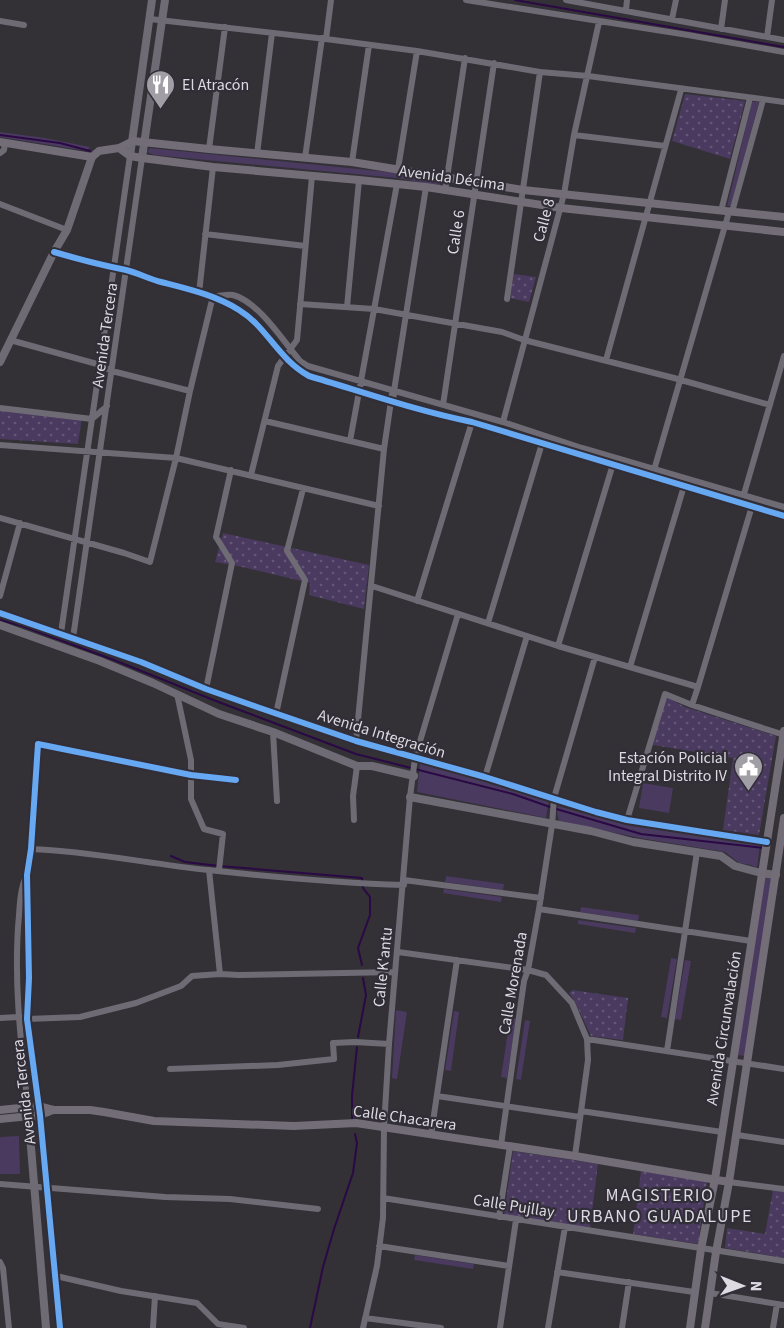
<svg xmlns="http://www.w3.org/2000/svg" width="784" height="1328" viewBox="0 0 784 1328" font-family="'Source Sans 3',sans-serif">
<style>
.grass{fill:#4a3a5f}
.park{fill:url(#park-dots)}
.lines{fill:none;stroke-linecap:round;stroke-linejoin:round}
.stream{stroke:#2a0945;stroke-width:2}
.minor{stroke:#6f6b75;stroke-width:6}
.tertiary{stroke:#6f6b75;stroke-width:8}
.secondary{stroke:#726d77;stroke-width:8}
.cycleway-casing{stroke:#322e38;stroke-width:10}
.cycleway{stroke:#66a8f1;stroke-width:6}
.labels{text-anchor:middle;stroke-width:4.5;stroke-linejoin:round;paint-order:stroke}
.poi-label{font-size:16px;fill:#dddae1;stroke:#322e38;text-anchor:start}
.street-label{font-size:16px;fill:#dddae1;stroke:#322e38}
.neighbourhood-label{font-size:18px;letter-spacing:1.5px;fill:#dddae1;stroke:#322e38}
</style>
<defs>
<pattern id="park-dots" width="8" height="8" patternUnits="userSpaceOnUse" patternTransform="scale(1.5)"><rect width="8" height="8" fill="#4a3a5f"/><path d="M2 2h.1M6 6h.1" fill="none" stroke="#645676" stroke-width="1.8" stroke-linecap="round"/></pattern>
</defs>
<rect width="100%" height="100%" fill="#333036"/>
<path class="grass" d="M752,102H759L731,206H727C736,171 743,137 752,102Z
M0,132L45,138L90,147L87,151L0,137Z
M150,148L398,173L441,180L440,186L397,178L154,155L147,152Z
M420,762L484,780L549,800L546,818L417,792Z
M643,783L673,788L669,813L639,808Z
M558,806L626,825L742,842L760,844L757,868L751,865L739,863L725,852L639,838L559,821L557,813Z
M446,876L504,884L503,890L445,882Z
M767,877L770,878L772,880L745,1056L737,1055L765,879Z
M444,889L502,897L501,902L443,893Z
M581,907L639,915L638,921L580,912Z
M578,920L636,928L635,933L578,924Z
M671,958L677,959L667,1018L661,1017Z
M685,960L691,961L681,1020L675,1019Z
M396,1010L407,1012L397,1079L392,1078Z
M454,1011L459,1012L451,1071L445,1070Z
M510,1018L516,1019L507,1078L501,1077Z
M525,1020L530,1021L521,1080L516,1079Z
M19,1136L20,1174H0V1137Z
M415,1255L474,1264L473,1269L414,1260Z"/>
<path class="park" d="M685,94L745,101L730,159L672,141Z
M514,274L536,277L529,302L510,298Z
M0,407L82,417L78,444L0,439Z
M223,533L369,565L364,609L309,595L310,583L238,566L215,562Z
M664,696L685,707L776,736L759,835L723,830L733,758L653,745Z
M572,990L628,998L623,1040L591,1036L574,1000L569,993Z
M513,1151L598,1164L590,1228L504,1215Z
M641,1171L707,1181L698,1244L633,1234Z
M773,1190L784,1191V1258L725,1248L727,1228L765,1234Z"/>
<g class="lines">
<path class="stream" d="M515,0L784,47
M0,135L60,143L90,151
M0,620L22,626L114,660L216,701L356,754L513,794L553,808L641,834L764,848
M171,856L185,862L219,866L362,878L363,888L370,897V915L358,948L362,965
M358,1037L366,995L363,978
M352,1118V1096L357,1047
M310,1328L323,1267L334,1229L353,1173L357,1143L355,1134"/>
<path class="minor" d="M466,0L688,35L784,52
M566,0L784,40
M626,10L627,0
M150,19L326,39L417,51L540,72L588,76L784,102
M672,19L676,0
M0,21L24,25
M721,29L725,0
M767,37L772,0
M326,39L331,0
M574,135L665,146
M209,149L225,27
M0,153L4,150L5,143
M257,154L272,33
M305,158L322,38
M352,162L369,45
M398,169L417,51
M445,191L465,58
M0,204L67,230
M721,211L750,98
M732,212L763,100
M205,234L305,246
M54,252C78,259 101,265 126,270C138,273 149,279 161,282C188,289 215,295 239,310C267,327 278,359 309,376C363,392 417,411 472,422L784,516
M199,293L213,167
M214,296C220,296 227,294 233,295C259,302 283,341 300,361L308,366L503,422L582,448L784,507
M507,299L540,72
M300,304L374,309L502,332L524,340L674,378L770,405
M347,307L359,180
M606,360L681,90
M190,391L213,296
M394,391L426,187
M443,405L494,63
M0,408L92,419L107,406
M265,421L384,449
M503,422L564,194L574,135L599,22
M350,441L397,184
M0,445L176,458L379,506
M654,470L729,212
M251,475L278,366L297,340L312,176
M744,494L784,356
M0,518L124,553L150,562L176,458L190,391L112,371L97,364L10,340
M372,586L558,646L698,687
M0,596L20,523
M417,601L472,422
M488,623L543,440
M61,633L130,156
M73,638L142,158
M558,646L613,464
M630,667L684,486
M206,689L232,563L216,537L231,470
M177,694L191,760V799L204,829L223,834L219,870
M692,705L698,687L752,506
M276,714L305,580L287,551L303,489
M273,732L277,801
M356,741L384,449L391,401
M485,777L527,636
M354,820L353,796L357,766
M627,820L665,694L692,705L784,735
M31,849C90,851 149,864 208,870C273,877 338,883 404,885
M209,870L220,974
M25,879C20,890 20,902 19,915C13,979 21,1044 28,1108
M404,880L541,898
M539,909L751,941
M398,952L528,970L546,975L572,1003L587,1039L588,1060L575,1156
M0,1018L18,1017L27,1019L80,1017L136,1003L181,986L192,976L220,974L238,975L395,972
M587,1039L784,1069
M667,1051L697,852
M170,1069L278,1065L334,1059L333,1043L355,1042L389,1044
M437,1096L580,1117
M39,1106L27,1019L29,978L27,875L31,849L38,744L191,775L236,780
M581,1111L722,1132
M431,1135L457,960
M737,1135L784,1142
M501,1145L524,981L528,970L539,909L552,825L554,798L595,657
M729,1182L784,1189
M0,1184L165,1197L230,1199L318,1209
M383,1198L784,1261
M499,1217L510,1146
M379,1246L509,1266
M0,1262L3,1268L9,1328
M557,1272L694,1292
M56,1276L121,1291L197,1303L218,1324L244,1328
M710,1293L784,1305
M365,1318L441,1328
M153,1328L155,1296
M363,1328L377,1266L383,1218L384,1127L389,1044L410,797L415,758L458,614
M500,1328L516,1220
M548,1328L565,1227
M622,1328L629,1282
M773,1328L777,1304"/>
<path class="tertiary" d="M130,156L152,0
M142,158L165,0
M0,362L54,252L67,230L92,157
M391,401L394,391
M0,613L141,662L206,689L257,707L356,741L485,777L596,812L627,820L767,842
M0,625L100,661L153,683L219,714L273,732L357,766H372L414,776
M410,797L591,831L633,842L721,856L735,866L761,873L776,875
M28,1111L46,1328
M39,1112L60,1328"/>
<path class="secondary" d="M0,142L92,157L99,151L119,148L133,141L209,149L352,162L523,190L784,217
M119,148L130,156L142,158L213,167L359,180L426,187L561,208L784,232
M0,1110L39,1106L54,1110H90L104,1112L154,1121L294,1126L356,1123L575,1156L729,1182
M0,1119L40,1115L53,1110
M690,1328L701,1249L715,1179L784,731
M705,1328L716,1252L729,1182L784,818"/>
<defs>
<path id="cycleway" d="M54,252C78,259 101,265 126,270C138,273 149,279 161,282C188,289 215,295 239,310C267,327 278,359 309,376C363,392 417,411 472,422L784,516
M0,613L141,662L206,689L257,707L356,741L485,777L596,812L627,820L767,842
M60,1328L40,1115L27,1019L29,978L27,875L31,849L38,744L191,775L236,780"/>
</defs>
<use href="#cycleway" class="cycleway-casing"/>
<use href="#cycleway" class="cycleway"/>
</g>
<defs>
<symbol id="restaurant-pin" viewBox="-11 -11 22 30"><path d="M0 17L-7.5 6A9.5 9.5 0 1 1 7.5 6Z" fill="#a29ea5" stroke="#322e38"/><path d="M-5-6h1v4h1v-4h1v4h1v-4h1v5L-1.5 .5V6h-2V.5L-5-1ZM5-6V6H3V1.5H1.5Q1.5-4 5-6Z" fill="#fff"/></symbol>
<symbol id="civic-pin" viewBox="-11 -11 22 30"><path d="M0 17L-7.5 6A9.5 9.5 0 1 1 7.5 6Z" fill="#a29ea5" stroke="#322e38"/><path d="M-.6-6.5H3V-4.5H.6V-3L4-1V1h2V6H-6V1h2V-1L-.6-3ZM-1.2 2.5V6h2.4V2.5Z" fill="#fff"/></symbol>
</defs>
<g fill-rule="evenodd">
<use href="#restaurant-pin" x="144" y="68" width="33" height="45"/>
<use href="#civic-pin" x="732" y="750" width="33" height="45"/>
</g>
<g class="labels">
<g class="poi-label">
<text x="182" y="90">El Atracón</text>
<text x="727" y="763" text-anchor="end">Estación Policial<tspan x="727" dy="18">Integral Distrito IV</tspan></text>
</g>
<g class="street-label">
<text transform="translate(452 177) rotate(8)" y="6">Avenida Décima</text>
<text transform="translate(543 220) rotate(-75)" y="6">Calle 8</text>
<text transform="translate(455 232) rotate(-81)" y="6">Calle 6</text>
<text transform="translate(104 335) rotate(-82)" y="6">Avenida Tercera</text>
<text transform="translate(382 733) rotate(17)" y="6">Avenida Integración</text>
<text transform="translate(382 967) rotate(-84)" y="6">Calle K'antu</text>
<text transform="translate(512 983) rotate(-80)" y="6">Calle Morenada</text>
<text transform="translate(723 1028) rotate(-81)" y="6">Avenida Circunvalación</text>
<text transform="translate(23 1092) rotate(-97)" y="6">Avenida Tercera</text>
<text transform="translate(405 1117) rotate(8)" y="6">Calle Chacarera</text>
<text transform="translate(514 1205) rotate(9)" y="6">Calle Pujllay</text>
</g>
<g class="neighbourhood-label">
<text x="660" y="1201">MAGISTERIO<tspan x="660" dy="21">URBANO GUADALUPE</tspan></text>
</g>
</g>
<g transform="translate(742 1286) rotate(91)" stroke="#322e38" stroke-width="4.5" paint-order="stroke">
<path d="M0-4.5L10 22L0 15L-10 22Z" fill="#dddae1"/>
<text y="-9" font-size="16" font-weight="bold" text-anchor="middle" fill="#dddae1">N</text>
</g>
</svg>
